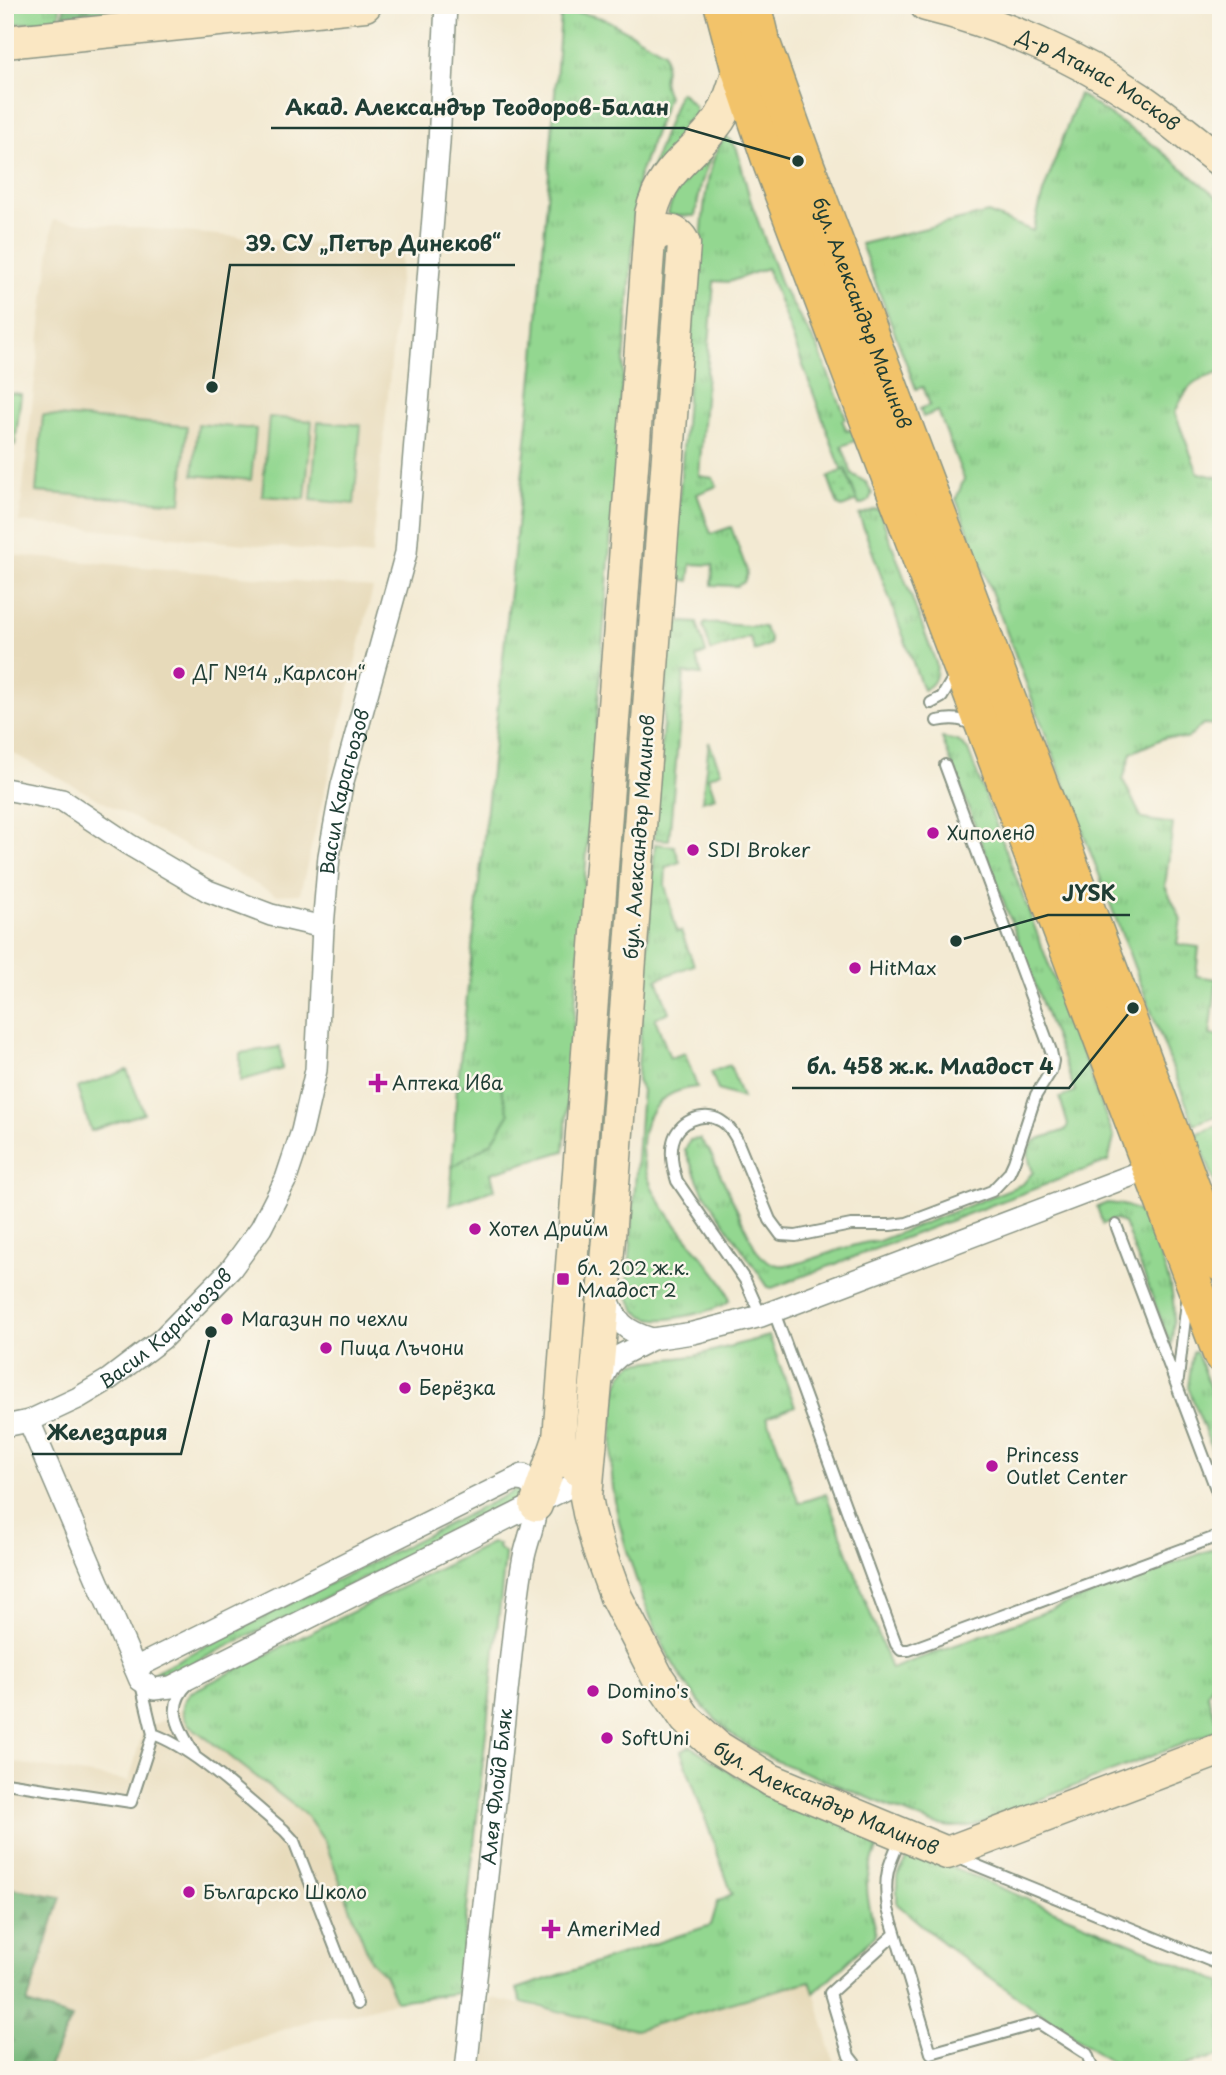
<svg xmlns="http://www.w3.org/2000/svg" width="1226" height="2075" viewBox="0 0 1226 2075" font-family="'Playpen Sans',sans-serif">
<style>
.built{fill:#e7daba}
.grass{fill:url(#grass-tufts);stroke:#598a62;stroke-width:2}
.forest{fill:url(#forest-firs);stroke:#4a7a57;stroke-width:2}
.park{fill:#93d790;stroke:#598a62;stroke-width:2}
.garden{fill:url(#garden-dots);stroke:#598a62;stroke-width:2}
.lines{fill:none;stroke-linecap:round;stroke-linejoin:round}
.lane-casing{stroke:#899484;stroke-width:14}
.street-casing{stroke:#899484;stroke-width:24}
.secondary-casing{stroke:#899484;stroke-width:35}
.primary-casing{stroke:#899484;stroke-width:38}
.lane{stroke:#fff;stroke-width:10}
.street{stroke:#fff;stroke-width:21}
.secondary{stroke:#fae7c3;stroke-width:32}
.primary{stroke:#f2c36a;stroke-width:35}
.poi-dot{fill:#b5179e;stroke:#fbf7ec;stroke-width:2.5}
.labels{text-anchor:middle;stroke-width:5;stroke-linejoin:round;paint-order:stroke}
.street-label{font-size:19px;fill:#1f3d34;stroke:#fbf7ec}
.poi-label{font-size:19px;fill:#1f3d34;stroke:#fbf7ec;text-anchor:start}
.leader{fill:none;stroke:#1f3d34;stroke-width:2.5}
.callout-dot{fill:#1f3d34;stroke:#fbf7ec;stroke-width:2.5}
.callout-label{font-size:21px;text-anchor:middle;font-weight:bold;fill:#1f3d34;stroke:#fbf7ec;stroke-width:5;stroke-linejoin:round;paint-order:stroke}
</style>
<defs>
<pattern id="grass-tufts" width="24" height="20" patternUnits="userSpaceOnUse" patternTransform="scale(1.75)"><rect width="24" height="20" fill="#93d790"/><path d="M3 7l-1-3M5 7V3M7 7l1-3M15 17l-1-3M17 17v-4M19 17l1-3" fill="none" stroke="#7eb97d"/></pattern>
<pattern id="forest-firs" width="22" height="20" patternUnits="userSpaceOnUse" patternTransform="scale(1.75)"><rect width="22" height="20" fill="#76b87a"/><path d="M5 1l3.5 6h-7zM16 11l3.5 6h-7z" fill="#609765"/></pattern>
<pattern id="garden-dots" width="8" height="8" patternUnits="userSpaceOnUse" patternTransform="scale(1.75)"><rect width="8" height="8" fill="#93d790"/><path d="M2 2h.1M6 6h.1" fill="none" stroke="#7eb97d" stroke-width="1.8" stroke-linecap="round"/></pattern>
</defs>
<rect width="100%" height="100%" fill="#fbf7ec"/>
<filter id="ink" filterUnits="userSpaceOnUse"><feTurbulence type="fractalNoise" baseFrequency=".0143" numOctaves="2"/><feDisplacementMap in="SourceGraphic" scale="14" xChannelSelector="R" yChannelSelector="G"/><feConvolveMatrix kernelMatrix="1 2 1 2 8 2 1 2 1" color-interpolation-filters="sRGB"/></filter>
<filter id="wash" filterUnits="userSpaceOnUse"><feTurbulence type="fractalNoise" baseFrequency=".00686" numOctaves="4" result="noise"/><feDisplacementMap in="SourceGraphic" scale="28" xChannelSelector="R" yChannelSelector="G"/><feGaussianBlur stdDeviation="1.57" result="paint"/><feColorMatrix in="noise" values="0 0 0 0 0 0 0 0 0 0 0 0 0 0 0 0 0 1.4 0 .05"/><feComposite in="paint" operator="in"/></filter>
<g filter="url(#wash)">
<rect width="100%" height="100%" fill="#f3ead3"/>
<path class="built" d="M53,220L402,252L372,556L19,522Z
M11,555L373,588L300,894L276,895L5,749V597Z
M182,1708L305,1813L325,1842L371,1962L384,1974L396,2001L350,2015L314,2019L166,2070H47L72,2018L27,2005L61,1897L5,1887V1761L129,1781L143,1731Z
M811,1980L836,2070H484L492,1998L635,2030Z"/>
<path class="grass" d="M5,5H60L59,20L5,25Z
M582,13L605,19L664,52C670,72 657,74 668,96L638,179L564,1151L491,1173L495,1189L450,1205L458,1081L535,357L561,14Z
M1079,94L1155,146L1221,200V372C1192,382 1187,384 1175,413L1198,473L1221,478V725L1203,724L1187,739L1166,737L1131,753L1123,780L1142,819L1173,824L1165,886L1181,919L1177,944L1199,947L1196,976L1217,979L1210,1035L1221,1036V1114L1194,1124L956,499L964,479L938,411L923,417L920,409L930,405L923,387L916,389L861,244L988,213L1033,231L1043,193Z
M726,136L737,149L750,199L782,287L817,346L846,418L842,420L847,431L853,429L857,440L842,446L852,474L867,483L872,494L868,502L859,505L846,470L842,471L767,268L729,282L714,281L699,476L713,478L717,486L697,494L711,534L731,527L746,568L747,574L744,582L737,586L712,585L713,565L691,564L689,581L681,579L674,569L695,292L699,284C701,248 702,161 726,136Z
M712,151L701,185L695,216L670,215L668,213C674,187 694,170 712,151Z
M670,240L648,558H644L650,470V376L661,243Z
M876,509L879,510L936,663C938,676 935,685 923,690L859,515Z
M682,622L697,623L706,653L696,657L702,675L684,673L669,840L654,839L670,632L672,627Z
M705,623L764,627L770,638V644L755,651L750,637L711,651L703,626Z
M632,632L641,633L595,1231H588Z
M942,738L958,741L968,750L1114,1138L1108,1161L772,1288L768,1287L702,1190L685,1150L690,1140L700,1139L709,1150L756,1250C762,1258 768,1263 778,1265C803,1268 847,1242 879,1241L1023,1184L1033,1172C1019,1137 1038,1141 1065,1130L1068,1125L1060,1098L1075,1091Z
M655,844L674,846L680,862L666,867L665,885L677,932L681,931L694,965L657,979L669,1012L655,1018L670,1058L685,1053L697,1087C677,1089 659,1097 649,1116C624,1168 670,1218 701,1255C712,1269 725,1282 730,1300C722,1310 670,1321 656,1319C648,1319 642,1315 636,1311L627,1294L642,1090L637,1081Z
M730,1065L742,1098L718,1090L711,1072Z
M1107,1203C1120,1204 1133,1206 1143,1215C1150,1223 1153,1235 1156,1245C1172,1285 1178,1302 1171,1346L1124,1223L1116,1219L1103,1224L1097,1207Z
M769,1336L795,1406L767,1417L799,1503L826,1494L891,1669L1221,1546V1666L1207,1694L1217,1723L1216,1731L972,1826L951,1827L932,1824C894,1808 857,1793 819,1778C791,1767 762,1757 738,1739C685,1700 655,1636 635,1576C622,1537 609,1493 612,1451C614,1424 608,1379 634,1363L694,1356Z
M1193,1351H1196L1221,1417V1473L1188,1387Z
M516,1490L523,1492L521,1500L162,1679L154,1678L153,1674L156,1671Z
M491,1543L499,1544L498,1548L504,1553L505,1557L458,1993L396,2001L384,1974L371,1962L325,1842L305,1814L188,1724C180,1710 181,1703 191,1692Z
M691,1746L748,1784L883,1836C861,1881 865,1888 876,1935L814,1993L810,1981L635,2030L521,2002L517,1989L711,1925L718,1901L732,1894L681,1751Z
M912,1850L1221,1982V2055L1169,2070H1123L1019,1998L943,1943L897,1904V1877Z"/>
<path class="forest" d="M64,5H144L143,10L63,19Z
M5,1887L61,1897L27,2004L72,2018L47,2070H5Z"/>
<path class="park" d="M5,392L21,394L15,445L5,444Z
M43,415L187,426L181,503L36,492Z
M269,417L312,421L305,499L262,496Z
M318,422L361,425L354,504L311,500Z
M198,424L256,429L251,480L193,475Z
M280,1047L282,1069L240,1081V1053Z
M127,1070L144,1113L91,1131L77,1088Z
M499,1081L509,1114L492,1142L452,1167L457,1086Z
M1221,1124V1199L1196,1134Z"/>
<path class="garden" d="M681,92L695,107L697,125L662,160L648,178L679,93Z
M845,469L857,501L842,507L838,505L828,477Z
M709,742L721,772L708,777L715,797L702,801Z"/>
</g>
<g filter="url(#ink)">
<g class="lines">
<defs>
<path id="lane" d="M931,703L942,697L955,675
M937,721C951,718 963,718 975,727
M1116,1225L1221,1502
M774,1312L896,1644L901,1650H909L1221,1535
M761,1316L745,1280L677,1181C673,1169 670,1155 673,1142C677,1122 703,1110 721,1121C728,1125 732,1131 736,1138L770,1220L781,1235L796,1236L851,1225H890L907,1223L992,1191L1009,1173L1014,1162L1036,1095L1051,1071L1053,1061L1051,1051L945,765
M1178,1379L1187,1301
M188,1684C164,1708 180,1729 194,1754
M153,1734C196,1749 248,1801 284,1830L294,1841L357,2004
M6,1783L131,1802L153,1734L141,1684
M902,1836C888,1865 883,1877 888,1909L931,2053L1039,2023L1087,2054L1093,2070
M956,1857L1221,1965
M860,2070L849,2056L830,1993L895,1934"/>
<g id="street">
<path d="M5,789L62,800L128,844L208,891L271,915L323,927"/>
<path d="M607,1295C615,1322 625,1331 652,1339"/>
<path d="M599,1385L610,1364L619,1356L652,1339L693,1333L761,1316L1151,1168L1160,1163"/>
<path d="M29,1421L140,1680L154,1689L171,1687L587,1478"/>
<path id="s1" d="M5,1426L29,1421L78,1398L108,1380L162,1339L231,1269L261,1228L286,1179L302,1131L316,1070L323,927L329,856L342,785L406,553L439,143L446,5"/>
<path d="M135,1668L523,1475"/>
<path id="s2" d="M466,2070L514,1627C517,1605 519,1583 523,1562C526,1541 541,1513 534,1492C531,1481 523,1480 513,1480"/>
</g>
<g id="secondary">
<path id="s3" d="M926,5C1001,23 1077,57 1140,99C1168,118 1194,141 1221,161"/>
<path d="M5,42L365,5"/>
<path id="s4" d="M649,243C658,228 677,226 684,244L608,1251L589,1461L586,1497L589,1513L598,1547L616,1597L658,1678L686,1719L716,1746L771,1780L947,1853L1221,1749"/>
<path d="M587,1478L568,1459L559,1439L651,214C663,166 693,157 719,120C729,105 734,86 739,69"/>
<path d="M536,1505L559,1439"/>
</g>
<g id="primary">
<path d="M722,5L739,69L771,164L1221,1355"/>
<path id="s5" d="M753,5L761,39L803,156L1221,1264"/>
</g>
</defs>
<use href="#lane" class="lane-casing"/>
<use href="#street" class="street-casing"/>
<use href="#secondary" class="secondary-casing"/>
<use href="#primary" class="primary-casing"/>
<use href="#lane" class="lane"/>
<use href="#street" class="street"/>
<use href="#secondary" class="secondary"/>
<use href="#primary" class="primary"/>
</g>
</g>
<g class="poi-dot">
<circle cx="179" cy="673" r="7"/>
<circle cx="933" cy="833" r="7"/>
<circle cx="693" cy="850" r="7"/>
<circle cx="855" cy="968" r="7"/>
<path d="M374.5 1072.5h7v7h7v7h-7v7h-7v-7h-7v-7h7z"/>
<circle cx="475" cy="1229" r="7"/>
<rect x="556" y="1272" width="14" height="14" rx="3.5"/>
<circle cx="227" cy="1319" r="7"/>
<circle cx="326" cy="1348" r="7"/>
<circle cx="405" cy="1388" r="7"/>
<circle cx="992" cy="1466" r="7"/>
<circle cx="593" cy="1691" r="7"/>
<circle cx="607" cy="1738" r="7"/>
<circle cx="189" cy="1892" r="7"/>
<path d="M547.5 1918.5h7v7h7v7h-7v7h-7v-7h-7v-7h7z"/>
</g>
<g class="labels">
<g class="street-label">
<text dy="7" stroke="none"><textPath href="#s3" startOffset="189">Д-р Атанас Москов</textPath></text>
<text dy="7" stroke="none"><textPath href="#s5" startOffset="327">бул. Александър Малинов</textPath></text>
<text dy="7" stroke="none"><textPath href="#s1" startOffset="779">Васил Карагьозов</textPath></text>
<text transform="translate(639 837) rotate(-86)" y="7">бул. Александър Малинов</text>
<text dy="7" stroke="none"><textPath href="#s1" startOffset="191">Васил Карагьозов</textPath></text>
<text dy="7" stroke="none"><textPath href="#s2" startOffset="285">Алея Флойд Бляк</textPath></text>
<text dy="7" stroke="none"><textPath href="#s4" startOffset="1710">бул. Александър Малинов</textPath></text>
</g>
<g class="poi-label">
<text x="193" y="680">ДГ №14 „Карлсон“</text>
<text x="947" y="840">Хиполенд</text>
<text x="707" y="857">SDI Broker</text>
<text x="869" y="975">HitMax</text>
<text x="392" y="1090">Аптека Ива</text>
<text x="489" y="1236">Хотел Дрийм</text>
<text x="577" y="1275">бл. 202 ж.к.<tspan x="577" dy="22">Младост 2</tspan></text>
<text x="241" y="1326">Магазин по чехли</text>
<text x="340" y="1355">Пица Лъчони</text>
<text x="419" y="1395">Берёзка</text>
<text x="1006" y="1462">Princess<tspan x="1006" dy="22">Outlet Center</tspan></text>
<text x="607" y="1698">Domino's</text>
<text x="621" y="1745">SoftUni</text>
<text x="203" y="1899">Българско Школо</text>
<text x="567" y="1936">AmeriMed</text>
</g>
</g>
<path class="leader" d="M798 161L684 128H271M212 387L230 265H515M956 941L1048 915H1130M1133 1008L1069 1088H792M211 1332L181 1454H32"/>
<g class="callout-dot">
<circle cx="798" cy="161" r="7"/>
<circle cx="212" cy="387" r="7"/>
<circle cx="956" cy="941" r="7"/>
<circle cx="1133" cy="1008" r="7"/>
<circle cx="211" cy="1332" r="7"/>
</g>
<g class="callout-label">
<text x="477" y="115">Акад. Александър Теодоров-Балан</text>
<text x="373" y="251">39. СУ „Петър Динеков“</text>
<text x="1089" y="901">JYSK</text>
<text x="930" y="1074">бл. 458 ж.к. Младост 4</text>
<text x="107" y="1440">Железария</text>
</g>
<rect width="1226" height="2075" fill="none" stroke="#fbf7ec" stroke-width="28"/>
</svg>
